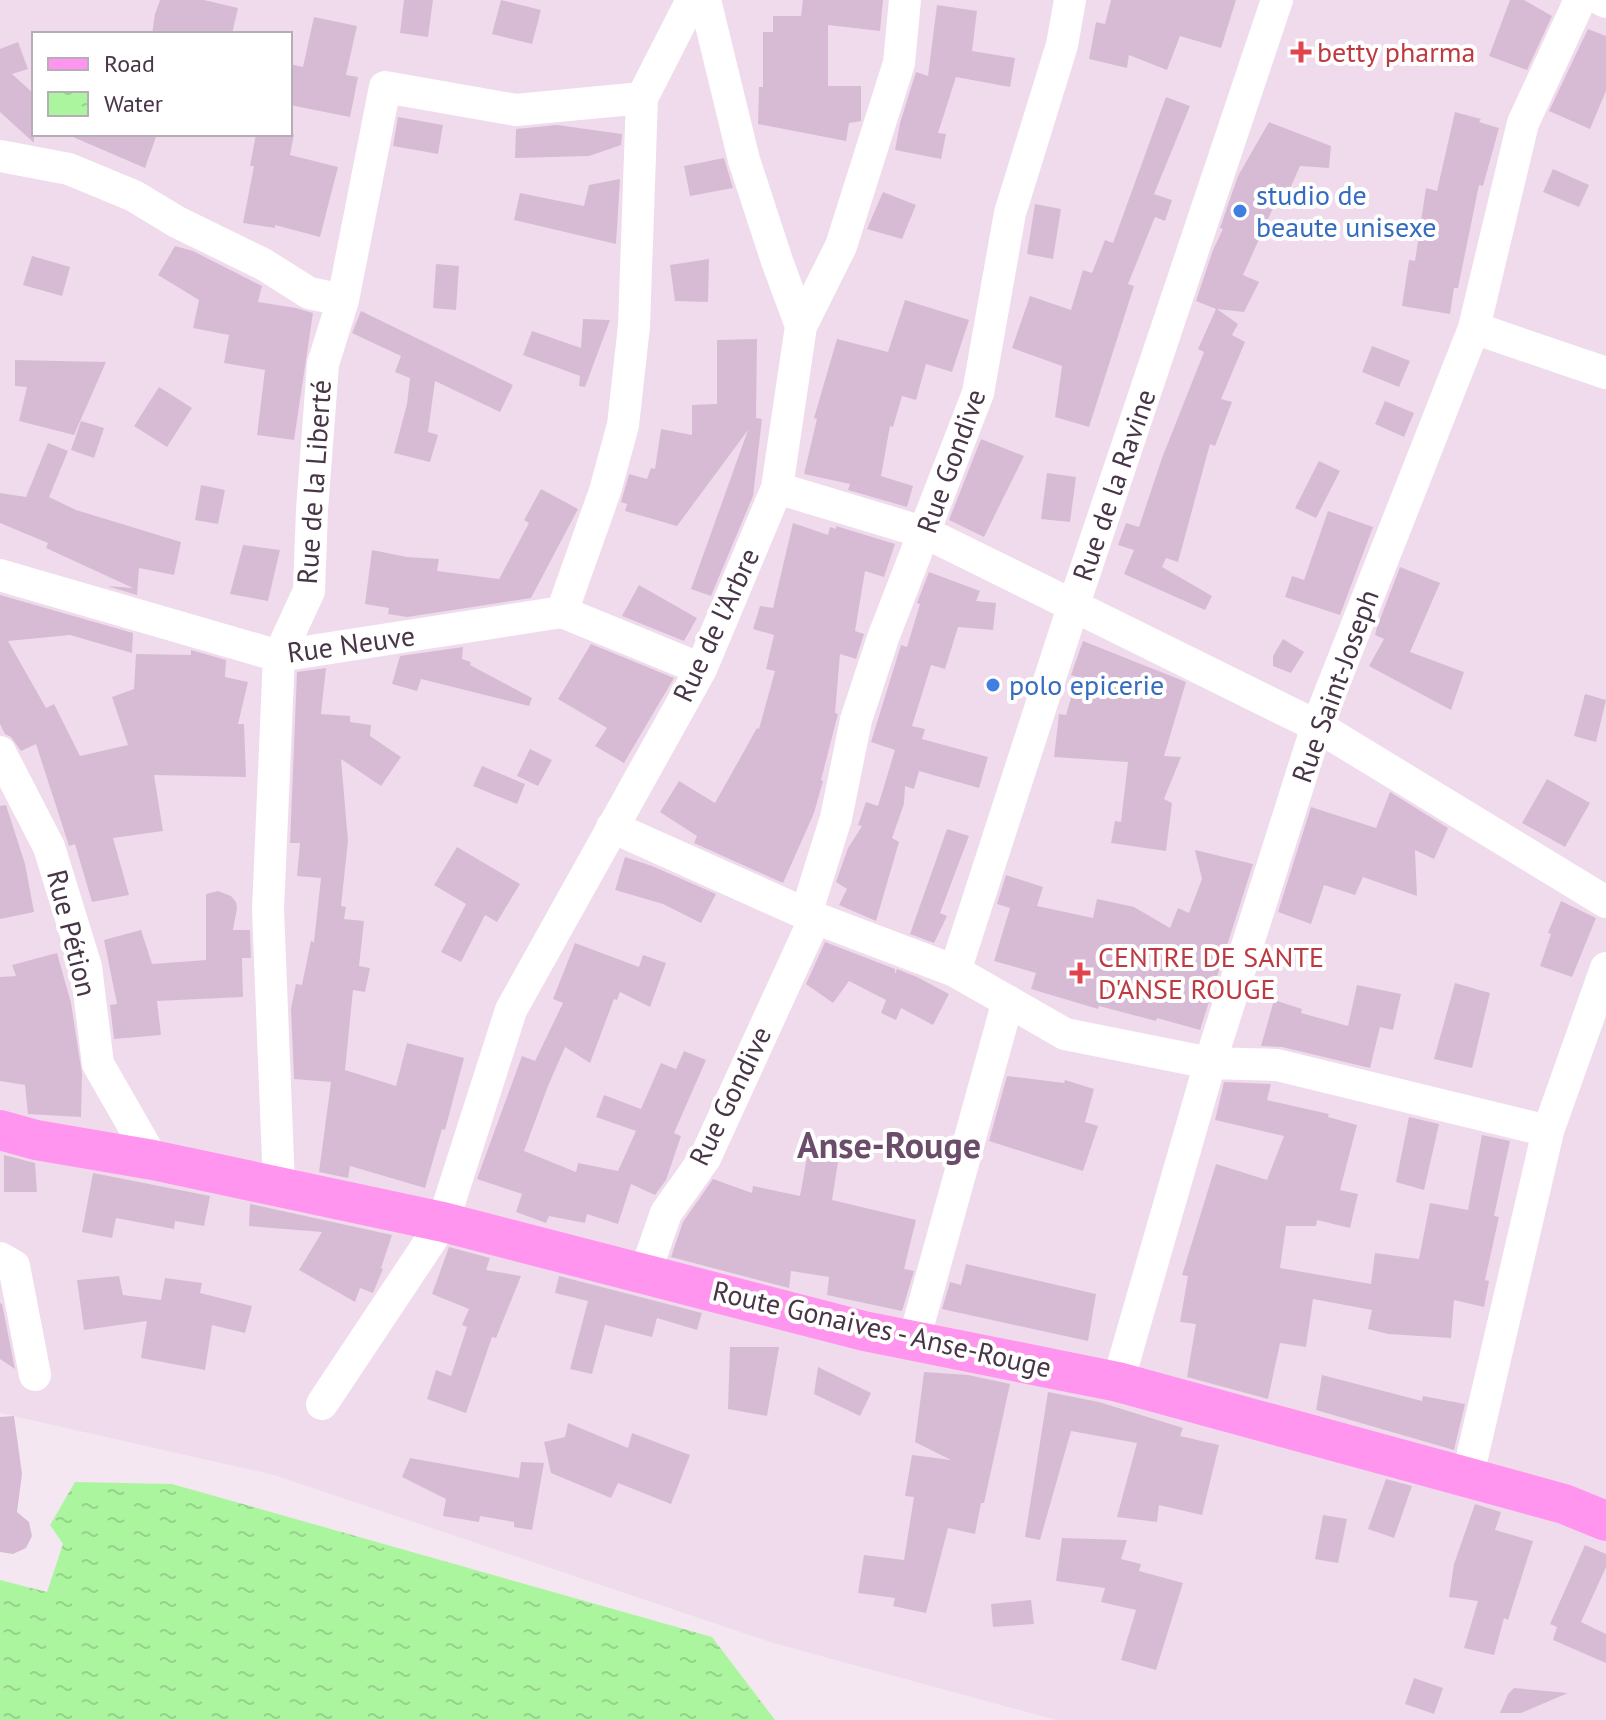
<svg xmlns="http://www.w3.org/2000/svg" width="1606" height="1720" viewBox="0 0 1606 1720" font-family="'PT Sans',sans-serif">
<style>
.residential{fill:#f0dbed;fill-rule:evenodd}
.water{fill:url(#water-ripples)}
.building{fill:#d7bbd5}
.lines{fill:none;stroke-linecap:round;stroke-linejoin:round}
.minor{stroke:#fff;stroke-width:32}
.major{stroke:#ff95ef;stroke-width:40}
.health-dot{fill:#e0444e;stroke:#fff;stroke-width:3}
.shop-dot{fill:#3f7fe0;stroke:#fff;stroke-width:3}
.labels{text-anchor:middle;stroke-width:8;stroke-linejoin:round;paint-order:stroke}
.health-label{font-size:28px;fill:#be3a42;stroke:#fff;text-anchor:start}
.shop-label{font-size:28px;fill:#366cbe;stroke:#fff;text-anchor:start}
.street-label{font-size:28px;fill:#483547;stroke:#fff}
.district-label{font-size:36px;font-weight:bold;fill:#6b4c6a;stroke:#fff}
</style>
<defs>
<pattern id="water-ripples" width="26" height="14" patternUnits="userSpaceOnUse" patternTransform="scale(2)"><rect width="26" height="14" fill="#acf59f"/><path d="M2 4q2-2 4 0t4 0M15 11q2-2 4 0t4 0" fill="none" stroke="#96d38a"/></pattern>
</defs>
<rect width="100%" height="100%" fill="#f4e7f2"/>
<path class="residential" d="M0,0H1606V1720H1056L773,1643L274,1475L0,1413ZM34,34H290V134H34Z"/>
<path class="water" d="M75,1482L172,1484L712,1637L775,1720H0V1580L47,1592L63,1544L50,1525Z"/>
<path class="building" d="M160,0H204L238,8L232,34H152L155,14Z
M404,0H433L428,37L400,33Z
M501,0L541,10L532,44L492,34Z
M803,0H883L880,31L828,25V86H861V121L849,123L846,141L758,124L759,87H763V32H773V16H801Z
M1111,0H1236L1221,48L1180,36L1167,70L1129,55L1127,68L1089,59L1096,22L1105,24Z
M1510,0H1524L1552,16L1527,70L1489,56Z
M937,5L977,11L972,51L1015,58L1010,87L956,77L938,133L946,134L941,159L895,150L900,123L916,72L928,76Z
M314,17L357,26L346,75L358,77L350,117L290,105V64L303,67Z
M1588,29L1606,36V91L1590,129L1549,111Z
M18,42L28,69L12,74L34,94V143L0,112V49Z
M1166,97L1190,106L1154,194L1172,200L1165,221L1155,217L1128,284L1134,286L1089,427L1055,417L1062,366L1012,348L1030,296L1071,310L1083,270L1092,273L1105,240L1113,243Z
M1455,112L1481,119L1479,122L1499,128L1483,186L1479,185L1458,288H1454L1450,314L1402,306L1409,260L1415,261L1426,188L1437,191Z
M398,117L443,125L438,154L393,146Z
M1269,122L1331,146L1329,168L1300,166L1285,200L1278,197L1243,275L1259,282L1244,312L1217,309L1238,324L1232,335L1245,342L1221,399L1232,402L1215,446L1210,444L1178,562L1166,558L1162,567L1212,596L1205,610L1124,574L1134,550L1118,545L1126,523L1139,527L1162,458L1204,352L1198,349L1216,309L1196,301L1213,250L1223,229L1220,228L1238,176Z
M557,125L622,134L621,145L589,156L515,158L516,129Z
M66,134H157L145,168Z
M256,134H294L290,155L338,167L320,237L275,225V228L243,223L254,166H250Z
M724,158L733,188L690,196L684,166Z
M1553,169L1589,185L1579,207L1543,192Z
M620,179L616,244L514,220L520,193L584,206L589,185Z
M883,192L916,205L902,239L867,229Z
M1035,204L1061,209L1053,259L1027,254Z
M175,246L193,251L262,286L258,302L296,308L313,313L294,440L257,435L265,370L224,363L229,335L193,328L199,300L158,275Z
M32,256L70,267L62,296L23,285Z
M709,259L708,302L675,301L670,265Z
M436,264L459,266L456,310L433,308Z
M905,300L969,320L952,372L926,364L916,400L902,396L893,427L890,426L881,476L913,486L907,507L848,490L850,484L804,474L817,419L814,418L837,339L888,352Z
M361,311L513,385L500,412L435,381L428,432L438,435L430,462L394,453L407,404L410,378L395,372L401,356L352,333Z
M583,319L610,320L585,387L579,386L580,376L523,355L532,331L581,348Z
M757,339L756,418L762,419L753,496L711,596L691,589L748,430L677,526L625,511L627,504L621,502L629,474L647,479L651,468L655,469L661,429L692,435V405L717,404V340Z
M1372,346L1410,361L1399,387L1362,372Z
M15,360L106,362L74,435L19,421L27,387L15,386Z
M159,387L192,408L167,447L134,426Z
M1385,401L1414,413L1404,437L1375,424Z
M81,421L104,428L94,458L71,450Z
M981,439L1024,456L984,537L949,520Z
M48,443L68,451L49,497L76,510L181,542L174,575L139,568L137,595L107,586L133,588L46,548L48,543L0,523V493L26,497Z
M1319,461L1340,471L1316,518L1295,508Z
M1047,473L1076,477L1070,522L1041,519Z
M201,485L225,490L218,524L195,520Z
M541,489L578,509L531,598L407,617L388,614L389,608L365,604L372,550L407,557L439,559L437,571L499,579L529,523L524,520Z
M1328,511L1373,527L1340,615L1285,597L1292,576L1304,580Z
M793,523L828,535L830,527L836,529V526L895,544L884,577L865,571L855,631L864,634L856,659L840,654L835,713L838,714L821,780L823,781L814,813L783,883L694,843L697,836L660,812L679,781L715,803L757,728L759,729L775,671L766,669L774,635L753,629L760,606L773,608Z
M243,545L280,550L268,601L230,594Z
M1400,567L1440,583L1410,652L1464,672L1451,710L1369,666L1384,639L1375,635L1377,627Z
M929,572L980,591L976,601L996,603L993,630L958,627L945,669L931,665L912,726L925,729L922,739L988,757L979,788L919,771L914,789L905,786L904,804L892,838L899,842L876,921L839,905L847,889L836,882L848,848L862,826L858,825L866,802L878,806L895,750L871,742L901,645L907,647L920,604L917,603Z
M639,585L697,618L684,641L622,616Z
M0,595L133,633L132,653L70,635L8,641L46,708L54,704L80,756L128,745L112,697L134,689L136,654L191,655V650L226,660L225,677L248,682L238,724H244L246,777L154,775L163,831L113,838L129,895L92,902L75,844L69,846L36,744L21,751L11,737L5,734L0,724Z
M1283,639L1304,652L1291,673L1273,666V656Z
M1083,641L1186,682L1164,756L1181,757L1164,799L1172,803L1166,851L1111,843L1115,821L1121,822L1128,762L1054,757L1059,714L1066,715L1077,677L1071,675Z
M591,644L674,678L624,763L595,746L607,728L558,699Z
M463,647L462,659L471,662L470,665L532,698L529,706L421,679L417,691L392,684L400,656Z
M326,668L321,714L350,716V722L371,725L370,736L401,757L381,786L341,759L348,841L341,906L346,907L344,919L364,921L359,966L370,968L365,992L353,990L345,1070L396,1086L407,1043L464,1058L445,1130L442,1129L425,1188L350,1166L348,1178L319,1172L331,1082L294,1079L291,1008L296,984L302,985L311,941L314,942L321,878L297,876L300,843H290L297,672Z
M1585,694L1606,700L1596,742L1574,736Z
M530,749L552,760L538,786L517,776Z
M482,766L525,784L517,804L473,786Z
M1547,779L1590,803L1565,847L1522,823Z
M1390,792L1448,828L1434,859L1415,850L1417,896L1363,877L1355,895L1324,885L1311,924L1278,912L1311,807L1376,828Z
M6,805L25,864L34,912L0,919V806Z
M947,829L969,836L940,913L947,916L934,943L910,934Z
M457,847L520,884L497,922L485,915L461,962L441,952L466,904L434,885Z
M1195,850L1253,864L1200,1030L1157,1018L1156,1021L1099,1006L1098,1009L1031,989L1036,973L994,961L1010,908L997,904L1006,875L1043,887L1037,906L1093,918L1097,899L1134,907L1170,928L1178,908L1189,913L1202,879Z
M625,857L652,866L716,894L701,923L663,904L615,890Z
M218,891L231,896L236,902L237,908L233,930H250L251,958H242L243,997L157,1001L161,1035L114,1039L110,1005L117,1004L104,940L141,930L152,964L206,960V894Z
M1561,901L1596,918L1572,977L1540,966L1551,934L1548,933Z
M825,942L895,969V974L897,969L917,977L949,994L933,1025L901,1008L896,1020L881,1013L886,1000L849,981L833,1003L806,984Z
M575,943L639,967L643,955L666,963L650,1007L620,992L617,1000L614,999L590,1063L565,1047L548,1086L524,1151L576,1172L578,1163L618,1171L636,1131L596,1117L604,1095L641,1109L661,1063L676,1069L684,1051L706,1060L674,1133L681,1136L666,1180L655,1195L631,1184L618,1224L587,1214L585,1223L549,1216L546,1223L516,1212L522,1194L477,1179L522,1056L535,1061L563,1003L553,999Z
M57,953L71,1003L82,1074L81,1117L28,1114L25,1085L0,1081V977L16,976L12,965Z
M1455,983L1490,993L1472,1068L1434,1059Z
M1357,985L1401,994L1393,1030L1380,1027L1370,1068L1282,1047L1261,1046L1274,1000L1302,1009L1301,1013L1348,1026Z
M1007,1076L1064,1083L1065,1080L1094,1089L1085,1122L1098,1126L1083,1171L989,1141Z
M1224,1082L1271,1084L1267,1100L1329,1114L1328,1117L1357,1125L1340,1190L1358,1194L1350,1228L1317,1220L1316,1226H1286L1280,1268L1371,1284L1375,1253L1419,1259L1430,1203L1468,1210L1482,1135L1510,1141L1494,1216L1499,1217L1485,1280L1489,1281L1484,1307L1454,1300L1451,1338L1388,1334L1368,1329L1372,1310L1313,1299L1306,1347L1280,1343L1268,1399L1187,1377L1196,1324L1180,1322L1188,1276L1182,1275L1216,1164L1267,1180L1284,1136L1215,1120Z
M1409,1117L1439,1124L1424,1190L1396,1182Z
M4,1155L35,1163L37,1192H4Z
M807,1157L838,1162L832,1200L916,1220L904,1269L914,1271L902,1311L827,1295L829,1277L791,1271L789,1288L671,1257L683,1222L713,1179L752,1193L753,1186L800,1196Z
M93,1173L210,1196L204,1226L175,1221L174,1229L116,1218L112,1238L82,1232Z
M250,1204L392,1235L381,1268L383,1269L373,1293L360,1288L355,1302L299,1270L322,1232L249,1226Z
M449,1247L490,1258L486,1270L521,1276L496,1338L492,1337L466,1413L427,1399L436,1370L451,1376L467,1327L462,1325L469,1309L432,1294Z
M966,1264L1096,1294L1088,1341L942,1309L950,1282L961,1285Z
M119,1276L123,1295L161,1300L165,1278L202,1283L200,1293L252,1306L245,1333L212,1325L205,1370L141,1358L147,1321L84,1330L77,1280Z
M559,1276L702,1313L697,1330L657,1318L652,1337L605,1325L592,1374L570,1369L588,1301L555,1293Z
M0,1303L2,1304L15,1369L0,1359Z
M730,1347H779L767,1416L728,1409Z
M818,1367L871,1393L860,1416L814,1394Z
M924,1372L968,1375L1010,1384L984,1503H981L975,1534L948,1528L926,1613L893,1606L895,1598L858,1593L864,1555L904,1560L914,1497L905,1496L912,1455L951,1460L915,1442Z
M1322,1375L1422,1401L1423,1396L1465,1404L1454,1450L1316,1410Z
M1048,1392L1099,1402L1183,1428L1180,1436L1219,1445L1202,1515L1159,1505L1157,1522L1117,1517L1137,1443L1071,1431L1040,1540L1025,1537Z
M14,1416L22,1474L17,1512L29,1522L32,1536L26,1548L13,1554L0,1552V1417Z
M568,1423L628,1448L632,1433L690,1455L671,1504L618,1483L611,1498L551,1473L544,1442L565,1437Z
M410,1458L519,1478L521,1462L544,1463L532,1530L514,1527V1522L480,1516L479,1522L443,1516L446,1499L402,1477Z
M1386,1479L1412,1486L1394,1538L1368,1529Z
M1475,1504L1501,1512L1495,1530L1533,1541L1508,1620L1504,1618L1494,1655L1464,1648L1478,1601L1449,1597L1454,1564Z
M1323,1515L1347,1519L1338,1563L1315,1559Z
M1062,1538L1127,1540L1121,1559L1141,1564L1139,1571L1183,1583L1156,1670L1121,1660L1136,1610L1101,1602L1105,1588L1056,1581Z
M1585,1545L1606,1554V1567L1581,1622L1606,1634V1663L1553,1640L1557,1627L1550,1624Z
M1031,1600L1034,1624L993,1627L991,1604Z
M1414,1678L1443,1688L1434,1714L1405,1704Z
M1514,1688L1568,1693L1521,1713H1500L1508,1694Z"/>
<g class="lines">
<path class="minor" d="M705,0L744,160L777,261L801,326
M1602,0L1606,2
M0,156L69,169L134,196L177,222L263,264L309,293L343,300
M1474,328L1606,373
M777,488L926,533L1317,726L1606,902
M0,575L279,656L562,612L701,669
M562,612L605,491L623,425L634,326L642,98L692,0
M0,752L49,847L86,967L98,1064L153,1160
M612,827L815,918L955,971L1065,1034L1210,1063L1277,1065L1548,1131
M806,914L836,818L856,720L883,638L978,393L1010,213L1062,45L1070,0
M955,971L1073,607L1277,0
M279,1186L268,910L279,656L309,591L312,510L323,364L343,300L385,87L516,110L642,98
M0,1258L14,1266L35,1375
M645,1273L666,1213L705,1158L815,918
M914,1340L1008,1001
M1118,1382L1210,1063L1317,726L1474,328L1523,123L1580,0
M322,1404L443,1222L511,1010L701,669L777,488L801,326L841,246L899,63L905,0
M1467,1479L1548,1131L1606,968"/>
<path class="major" d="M0,1130L36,1140L153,1160L443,1222L864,1331L1118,1382L1564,1504L1606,1521"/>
</g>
<g class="health-dot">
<path d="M1297 40h8v8h8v8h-8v8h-8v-8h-8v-8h8z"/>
<path d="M1076 961h8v8h8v8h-8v8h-8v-8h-8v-8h8z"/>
</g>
<g class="shop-dot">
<circle cx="1240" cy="211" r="8"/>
<circle cx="993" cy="685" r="8"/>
</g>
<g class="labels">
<g class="health-label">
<text x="1317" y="62">betty pharma</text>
<text x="1098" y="967">CENTRE DE SANTE<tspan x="1098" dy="32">D'ANSE ROUGE</tspan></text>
</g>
<g class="shop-label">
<text x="1256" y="205">studio de<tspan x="1256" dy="32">beaute unisexe</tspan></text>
<text x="1009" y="695">polo epicerie</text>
</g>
<g class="street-label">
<text transform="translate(951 461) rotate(-70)" y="10">Rue Gondive</text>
<text transform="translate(314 482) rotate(-86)" y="10">Rue de la Liberté</text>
<text transform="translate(1114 485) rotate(-71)" y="10">Rue de la Ravine</text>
<text transform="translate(716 625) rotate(-65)" y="10">Rue de l'Arbre</text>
<text transform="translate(351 644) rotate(-8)" y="10">Rue Neuve</text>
<text transform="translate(1335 686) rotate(-70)" y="10">Rue Saint-Joseph</text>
<text transform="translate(72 933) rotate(76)" y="10">Rue Pétion</text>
<text transform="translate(730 1096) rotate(-64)" y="10">Rue Gondive</text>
<text transform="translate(882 1329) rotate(13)" y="10">Route Gonaives - Anse-Rouge</text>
</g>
<g class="district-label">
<text x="889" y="1158">Anse-Rouge</text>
</g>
</g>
<rect x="32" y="32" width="260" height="104" fill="#ffffff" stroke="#b6aeb5" stroke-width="2"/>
<rect x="48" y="58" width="40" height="12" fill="#ff95ef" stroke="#b6aeb5" stroke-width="2"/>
<text x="104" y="72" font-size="24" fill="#483547">Road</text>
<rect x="48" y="92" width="40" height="24" fill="url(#water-ripples)" stroke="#b6aeb5" stroke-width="2"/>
<text x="104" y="112" font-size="24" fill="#483547">Water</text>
</svg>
